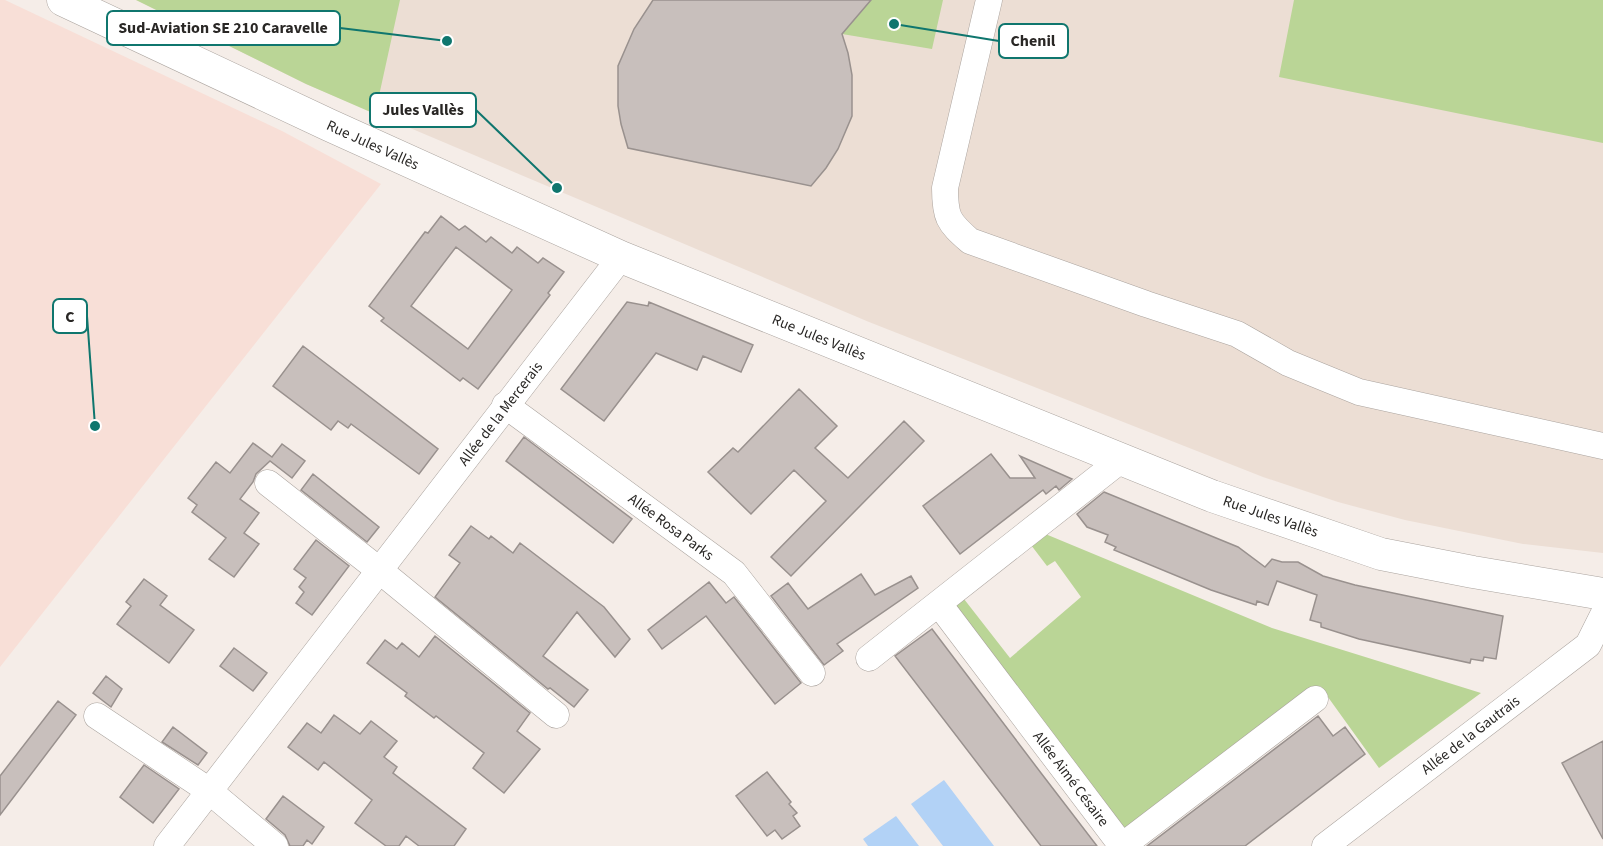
<svg xmlns="http://www.w3.org/2000/svg" width="1603" height="846" viewBox="0 0 1603 846" font-family="'Source Sans 3',sans-serif">
<style>
.commercial{fill:#f8dfd7}
.built{fill:#ecded4}
.green{fill:#bad596}
.water{fill:#b2d2f6}
.building{fill:#c8bfbc;stroke:#99918e;stroke-width:1.5;fill-rule:evenodd}
.lines{fill:none;stroke-linecap:round;stroke-linejoin:round}
.minor-casing{stroke:#aaa39e;stroke-width:27}
.tertiary-casing{stroke:#aaa39e;stroke-width:33}
.minor{stroke:#fff;stroke-width:26}
.tertiary{stroke:#fff;stroke-width:32}
.labels{text-anchor:middle;stroke-width:4.5;stroke-linejoin:round;paint-order:stroke}
.street-label{font-size:15px;fill:#292725;stroke:#fff}
.leader{fill:none;stroke:#0f766e;stroke-width:2}
.callout-dot{fill:#0f766e;stroke:#fff;stroke-width:2}
.callout{fill:#fff;stroke:#0f766e;stroke-width:2}
.callout-label{font-size:16px;text-anchor:middle;font-weight:bold;fill:#292725}
</style>
<rect width="100%" height="100%" fill="#f5ede8"/>
<path class="commercial" d="M0,0H5L282,131L381,184L0,667Z"/>
<path class="built" d="M136,0H1603V553L1523,544L1405,520L1338,502L1263,477L869,322L306,84Z"/>
<path class="green" d="M136,0H400L375,114L306,84Z
M867,0H943L932,49L842,34Z
M1294,0H1603V143L1279,77Z
M1043,533L1272,628L1481,693L1379,768L1320,686L1122,833L951,609L964,599L1010,658L1081,597L1055,561L1047,566L1031,545Z"/>
<path class="water" d="M944,780L994,846H943L911,804Z
M896,816L919,846H868L863,839Z"/>
<path class="building" d="M653,0H871L842,34L848,53L852,75V116L838,149L826,168L811,186L628,148L621,124L618,106V66L634,29Z
M441,216L459,230L465,226L486,242L491,237L512,253L517,247L538,263L543,258L564,272L548,293L550,295L478,389L463,378L460,381L381,321L384,318L369,306L425,232L428,233ZM456,247L512,290L468,349L411,306Z
M627,302L648,306L649,302L753,345L741,372L703,356L697,370L656,353L604,421L561,389Z
M303,346L438,449L419,474L351,424L348,428L338,421L331,430L273,386Z
M799,389L837,426L815,448L848,478L904,421L924,441L791,576L771,557L826,501L794,470L751,514L708,472L733,448L738,452Z
M524,437L632,519L613,543L506,461Z
M253,443L272,457L282,444L305,461L292,478L270,461L256,474L253,482L240,499L259,513L244,533L259,544L234,577L209,559L226,538L192,512L197,505L188,498L216,462L230,473Z
M991,454L1010,478H1035L1020,456L1072,479L1059,490L1056,486L1046,494L1043,490L960,554L923,506Z
M313,474L379,527L367,542L301,490Z
M1104,492L1238,547L1265,567L1272,559L1282,562H1298L1323,576L1355,585L1503,616L1496,659L1484,657L1483,661L1471,659L1470,663L1359,639L1321,627V623L1310,620L1317,595L1277,581L1268,605L1257,601L1256,605L1211,590L1114,550L1116,547L1105,542L1108,535L1087,527L1077,514Z
M471,526L489,539L491,536L513,553L520,543L604,607L630,639L615,657L577,612L543,656L588,690L574,707L550,688L548,689L435,597L460,563L449,555Z
M316,540L349,566L312,615L296,603L304,592L299,587L306,578L294,569Z
M861,574L875,595L911,576L918,588L837,644L843,651L824,665L771,596L788,583L808,609Z
M144,579L167,596L160,605L194,630L169,663L117,624L131,606L126,602Z
M709,582L726,603L734,597L801,683L775,704L706,616L662,649L648,630Z
M932,629L1041,773L1097,846H1041L895,656Z
M435,636L530,713L517,731L540,749L504,793L473,768L484,753L436,716L434,718L405,696L407,693L367,663L385,640L397,649L402,643L419,657Z
M234,648L267,673L253,691L220,666Z
M106,676L122,689L111,707L93,693Z
M58,701L76,715L0,815V776Z
M334,715L360,734L371,721L397,741L384,757L397,767L393,773L466,829L454,846H419L406,836L399,846H386L355,823L372,800L324,762L318,770L288,747L307,723L321,733Z
M1318,716L1333,736L1345,727L1365,754L1245,846H1147Z
M173,727L207,753L198,765L162,742Z
M1603,741V839L1562,763Z
M144,765L179,789L153,823L120,797Z
M767,772L791,802L789,804L797,813L793,816L800,826L782,839L775,830L767,836L736,796Z
M283,796L324,827L312,844L307,840L303,846H290L285,835L266,819Z"/>
<g class="lines">
<defs>
<g id="minor">
<path d="M989,0L945,188C945,217 948,222 970,241L1146,304L1237,334L1288,363L1359,392L1603,446"/>
<path id="s1" d="M505,405L734,573L812,673"/>
<path d="M268,483L379,570L556,715"/>
<path id="s2" d="M939,604L1122,846L1315,699"/>
<path d="M869,658L1122,459"/>
<path d="M97,716L208,790L275,846"/>
<path id="s3" d="M167,846L621,257"/>
<path id="s4" d="M1325,846L1588,645L1603,615"/>
</g>
<g id="tertiary">
<path id="s5" d="M63,0L329,125L621,257L1212,496L1381,554L1473,572L1603,594"/>
</g>
</defs>
<use href="#minor" class="minor-casing"/>
<use href="#tertiary" class="tertiary-casing"/>
<use href="#minor" class="minor"/>
<use href="#tertiary" class="tertiary"/>
</g>
<g class="labels">
<g class="street-label">
<text dy="5" stroke="none"><textPath href="#s5" startOffset="342">Rue Jules Vallès</textPath></text>
<text dy="5" stroke="none"><textPath href="#s5" startOffset="828">Rue Jules Vallès</textPath></text>
<text dy="5" stroke="none"><textPath href="#s3" startOffset="546">Allée de la Mercerais</textPath></text>
<text dy="5" stroke="none"><textPath href="#s5" startOffset="1314">Rue Jules Vallès</textPath></text>
<text dy="5" stroke="none"><textPath href="#s1" startOffset="206">Allée Rosa Parks</textPath></text>
<text dy="5" stroke="none"><textPath href="#s4" startOffset="183">Allée de la Gautrais</textPath></text>
<text dy="5" stroke="none"><textPath href="#s2" startOffset="219">Allée Aimé Césaire</textPath></text>
</g>
</g>
<path class="leader" d="M447 41L340 28M894 24L999 41M557 188L476 110M95 426L87 316"/>
<g class="callout-dot">
<circle cx="447" cy="41" r="6"/>
<circle cx="894" cy="24" r="6"/>
<circle cx="557" cy="188" r="6"/>
<circle cx="95" cy="426" r="6"/>
</g>
<g class="callout">
<rect x="107" y="11" width="233" height="34" rx="6"/>
<rect x="999" y="24" width="69" height="34" rx="6"/>
<rect x="370" y="93" width="106" height="34" rx="6"/>
<rect x="53" y="299" width="34" height="34" rx="6"/>
</g>
<g class="callout-label">
<text x="223" y="33">Sud-Aviation SE 210 Caravelle</text>
<text x="1033" y="46">Chenil</text>
<text x="423" y="115">Jules Vallès</text>
<text x="70" y="322">C</text>
</g>
</svg>
